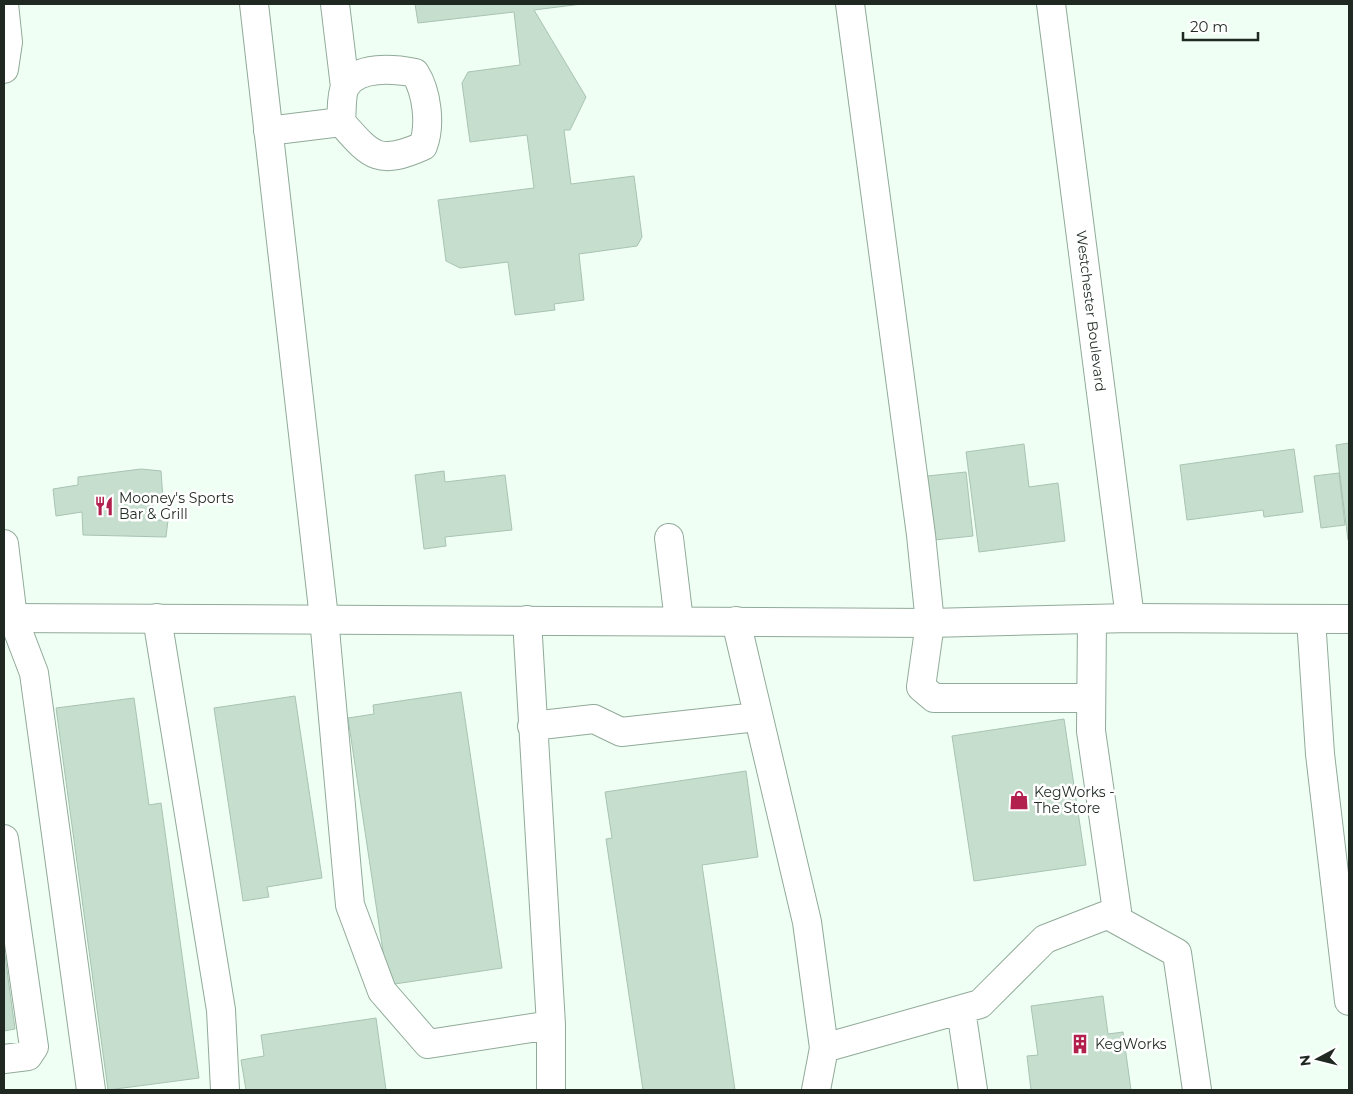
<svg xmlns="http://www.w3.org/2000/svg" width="1353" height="1094" viewBox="0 0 1353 1094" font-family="Montserrat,sans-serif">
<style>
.building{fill:#c5decd;stroke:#a9c3b2}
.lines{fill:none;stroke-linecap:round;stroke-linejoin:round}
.minor-casing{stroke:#91aa99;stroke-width:30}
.major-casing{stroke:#91aa99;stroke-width:30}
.minor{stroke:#fff;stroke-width:28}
.major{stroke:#fff;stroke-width:28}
.labels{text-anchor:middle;stroke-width:5;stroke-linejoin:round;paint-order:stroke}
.street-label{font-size:14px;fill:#1f2922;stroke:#fff}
.poi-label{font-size:14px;fill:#1f2922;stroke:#fff;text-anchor:start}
</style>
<rect width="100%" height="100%" fill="#effff4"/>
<path class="building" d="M415,4H582L534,10L586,97L570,130H564L571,184L634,176L642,237L637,246L579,254L584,300L554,304L555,310L515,315L508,262L460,268L446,261L438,200L534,188L527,135L470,142L462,83L468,72L520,65L514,12L418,23Z
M1349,443V539L1348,540L1336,445Z
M1024,444L1029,487L1058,483L1065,541L979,552L966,452Z
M1294,449L1303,512L1264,517L1263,510L1187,520L1180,465Z
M141,469L161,471L163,499H153L154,520H168L166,537L83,535L82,512L56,516L53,489L78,485V477Z
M444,471L445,482L505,475L512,530L445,537L446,546L424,549L415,475Z
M966,472L973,536L934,540L927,476Z
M1339,473L1345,525L1321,528L1314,476Z
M461,692L502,968L388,985L348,718L374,714L373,705Z
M295,696L322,878L267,887L269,897L243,901L214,708Z
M134,698L149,805L161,803L199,1078L108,1090L56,708Z
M1064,719L1086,865L974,881L952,736Z
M746,771L758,857L702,865L735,1090H643L606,839L612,838L605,792Z
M4,948L15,1029L4,1031Z
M1103,996L1108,1034L1123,1032L1131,1090H1031L1027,1056L1038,1055L1031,1006Z
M376,1018L386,1090H246L241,1060L264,1056L261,1035Z"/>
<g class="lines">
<defs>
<path id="minor" d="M254,4L324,618L350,905L382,991L428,1044L551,1025
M335,4L345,87
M850,4L921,535L930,623L921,687L934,698H1091
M1051,4L1130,618
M4,69L8,42L4,4
M268,131L341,122C371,156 378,166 423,146C431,125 427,92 415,73C395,69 357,65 345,87C341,95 342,112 341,122
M669,538L679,621
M4,544L13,618L34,673L91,1090
M157,618L221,1010L225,1090
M1311,619L1320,754L1349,1001
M527,620L551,1025V1090
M736,621L807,922L824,1048L980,1004L1045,939L1117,911L1091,731L1092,619
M532,726L594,719L621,732L757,717
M4,839L34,1047L28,1056L4,1059
M1108,915L1177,953L1197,1090
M961,1010L973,1090
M816,1090L824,1048"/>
<path id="major" d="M4,618L930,623L1130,618L1349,619"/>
</defs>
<use href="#minor" class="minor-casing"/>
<use href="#major" class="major-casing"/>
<use href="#minor" class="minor"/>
<use href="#major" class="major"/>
</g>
<defs>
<symbol id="restaurant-bare" viewBox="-9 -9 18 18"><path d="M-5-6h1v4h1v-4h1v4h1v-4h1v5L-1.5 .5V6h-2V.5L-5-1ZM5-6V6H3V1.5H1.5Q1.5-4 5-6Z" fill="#b2214e" stroke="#fff" stroke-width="2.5" paint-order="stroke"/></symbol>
<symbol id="shop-bare" viewBox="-9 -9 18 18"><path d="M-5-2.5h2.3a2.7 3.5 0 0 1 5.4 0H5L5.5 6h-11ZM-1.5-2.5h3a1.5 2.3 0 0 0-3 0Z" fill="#b2214e" stroke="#fff" stroke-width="2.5" paint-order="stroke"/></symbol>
<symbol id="building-bare" viewBox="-9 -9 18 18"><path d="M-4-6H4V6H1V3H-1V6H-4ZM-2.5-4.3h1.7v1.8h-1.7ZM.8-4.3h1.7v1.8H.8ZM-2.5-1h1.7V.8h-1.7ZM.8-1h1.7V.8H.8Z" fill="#b2214e" stroke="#fff" stroke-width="2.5" paint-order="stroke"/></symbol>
</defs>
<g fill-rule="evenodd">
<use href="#restaurant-bare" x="90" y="492" width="28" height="28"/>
<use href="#shop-bare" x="1005" y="786" width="28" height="28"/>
<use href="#building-bare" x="1066" y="1030" width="28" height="28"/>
</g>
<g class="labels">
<g class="street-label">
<text transform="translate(1091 311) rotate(83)" y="5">Westchester Boulevard</text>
</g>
<g class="poi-label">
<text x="119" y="503">Mooney's Sports<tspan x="119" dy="16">Bar &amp; Grill</tspan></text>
<text x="1034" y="797">KegWorks -<tspan x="1034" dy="16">The Store</tspan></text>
<text x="1095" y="1049">KegWorks</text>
</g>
</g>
<rect width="1353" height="1094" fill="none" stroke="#1f2922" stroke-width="10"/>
<g transform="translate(1318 1059) rotate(263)" stroke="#ffffff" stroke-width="4" paint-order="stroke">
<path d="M0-4L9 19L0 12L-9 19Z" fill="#1f2922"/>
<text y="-8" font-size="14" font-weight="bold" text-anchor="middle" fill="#1f2922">N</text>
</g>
<path d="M1183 32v8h75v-8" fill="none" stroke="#1f2922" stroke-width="2.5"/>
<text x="1190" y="32" font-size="15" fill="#1f2922" stroke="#ffffff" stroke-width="4" paint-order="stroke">20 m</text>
</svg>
